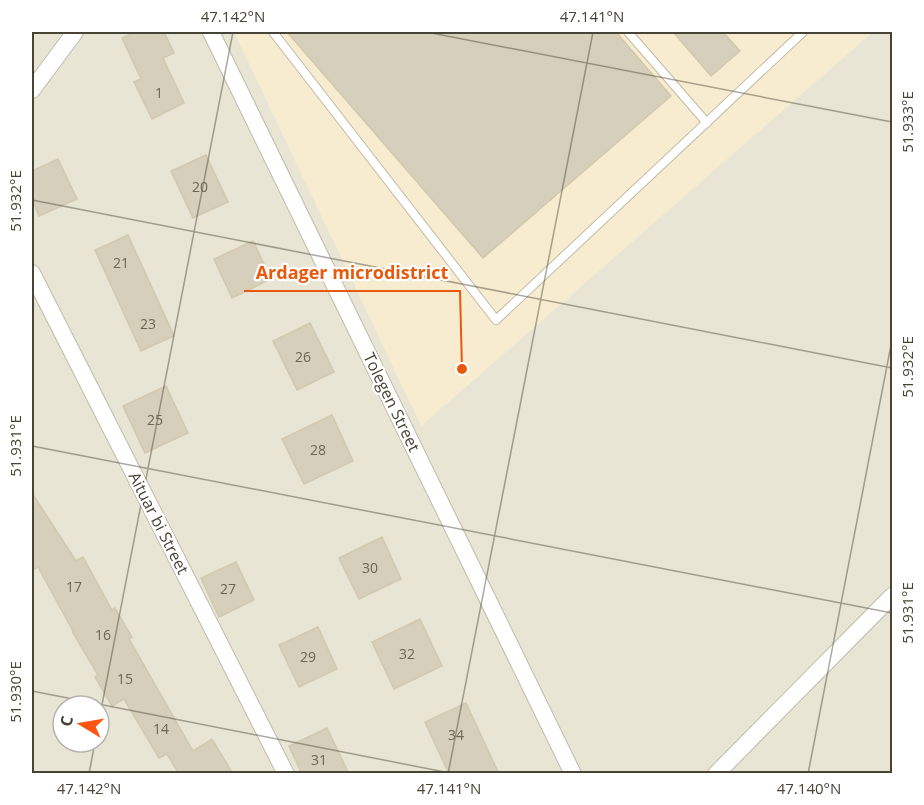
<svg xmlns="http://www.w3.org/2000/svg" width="924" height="805" viewBox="0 0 924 805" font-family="'Open Sans',sans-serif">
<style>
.residential{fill:#e8e5d4;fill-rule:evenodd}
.commercial{fill:#f7ecd0}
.building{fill:#d6cfbb;stroke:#d2c8ae;stroke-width:1.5}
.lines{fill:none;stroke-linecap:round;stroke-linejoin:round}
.lane-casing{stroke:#c0bba8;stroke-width:10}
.street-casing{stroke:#c0bba8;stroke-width:18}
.lane{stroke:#fff;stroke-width:8}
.street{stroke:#fff;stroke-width:16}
.ticks{fill:none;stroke:#474335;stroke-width:1.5;stroke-opacity:0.45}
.labels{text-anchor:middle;stroke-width:4.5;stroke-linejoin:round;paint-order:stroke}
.number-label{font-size:14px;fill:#6b6656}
.street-label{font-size:16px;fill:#474335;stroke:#fff}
.leader{fill:none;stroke:#e8590c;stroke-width:2}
.callout-dot{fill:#e8590c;stroke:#fff;stroke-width:2}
.callout-label{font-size:18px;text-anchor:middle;font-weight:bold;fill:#e8590c;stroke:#fff;stroke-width:4.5;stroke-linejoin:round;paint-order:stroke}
.neatline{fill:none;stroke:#474335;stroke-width:2}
.ticks-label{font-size:15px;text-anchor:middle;fill:#474335}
</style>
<rect width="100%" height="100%" fill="#f4f2e6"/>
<path class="residential" d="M32,32H892V773H32ZM63,706H99V742H63Z"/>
<path class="commercial" d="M234,32H873L421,426Z"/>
<path class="building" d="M136,32H164L174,53L163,58L184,103L152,119L134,82L141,79L122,38Z
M287,32H616L671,96L483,258Z
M673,32H723L740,51L711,76Z
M206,155L228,202L193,218L171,171Z
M58,159L77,199L39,216L32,199V171Z
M128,235L174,336L141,351L95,250Z
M253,241L271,279L232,298L214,259Z
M310,323L334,372L297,390L273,341Z
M166,386L188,433L145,453L123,406Z
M332,415L353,461L304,484L282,439Z
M32,493L76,561L83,557L112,610L115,608L132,637L129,639L193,751L212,739L233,774H179L167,754L159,758L124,699L112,706L95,677L98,675L73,633H74L38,567L32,571Z
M382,537L401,579L359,599L339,558Z
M236,562L254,600L219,617L201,578Z
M420,619L442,666L394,689L372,642Z
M318,627L337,669L299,687L279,645Z
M466,703L499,774H449L425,722Z
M327,728L349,774H302L289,746Z"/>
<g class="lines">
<defs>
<path id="lane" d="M273,32L496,320L803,32
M628,32L707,123"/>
<path id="street" d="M211,32L573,774
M32,90L75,32
M32,273L286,774
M716,774L892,596"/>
</defs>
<use href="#lane" class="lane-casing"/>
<use href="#street" class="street-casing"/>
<use href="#lane" class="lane"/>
<use href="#street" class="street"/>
</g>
<path class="ticks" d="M426,32L892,122M32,200L892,368M32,446L892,613M32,691L455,774M99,720L233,32M89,774L95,742M448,774L593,32M808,774L892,340"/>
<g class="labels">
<g class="number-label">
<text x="159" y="98">1</text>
<text x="200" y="192">20</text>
<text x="121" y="268">21</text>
<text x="148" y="329">23</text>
<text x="303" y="362">26</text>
<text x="155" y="425">25</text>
<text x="318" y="455">28</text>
<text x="370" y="573">30</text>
<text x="74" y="592">17</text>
<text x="228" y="594">27</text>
<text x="103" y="640">16</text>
<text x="407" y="659">32</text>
<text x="308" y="662">29</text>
<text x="125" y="684">15</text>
<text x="161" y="734">14</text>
<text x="456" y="740">34</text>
<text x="319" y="765">31</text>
</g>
<g class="street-label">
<text transform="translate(392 402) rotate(64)" y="6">Tolegen Street</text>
<text transform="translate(159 523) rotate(63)" y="6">Aituar bi Street</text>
</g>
</g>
<path class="leader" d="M462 369L460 291H244"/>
<circle class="callout-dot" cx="462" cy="369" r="6"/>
<g class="callout-label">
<text x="352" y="279">Ardager microdistrict</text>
</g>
<rect width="924" height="805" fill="none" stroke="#ffffff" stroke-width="66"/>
<g transform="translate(81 724) rotate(281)"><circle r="28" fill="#ffffff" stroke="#b5b4ae" stroke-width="1.5"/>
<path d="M0-4.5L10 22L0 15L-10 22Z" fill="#ff5512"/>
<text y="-9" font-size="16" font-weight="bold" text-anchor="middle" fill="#474335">С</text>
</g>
<rect x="33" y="33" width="858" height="739" class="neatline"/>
<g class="ticks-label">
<text x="233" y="22">47.142°N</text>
<text x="592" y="22">47.141°N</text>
<text transform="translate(908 122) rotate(-90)" y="5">51.933°E</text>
<text transform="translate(16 201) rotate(-90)" y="5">51.932°E</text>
<text transform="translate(908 367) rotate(-90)" y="5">51.932°E</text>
<text transform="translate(16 446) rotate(-90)" y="5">51.931°E</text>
<text transform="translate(908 613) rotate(-90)" y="5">51.931°E</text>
<text transform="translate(16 692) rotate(-90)" y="5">51.930°E</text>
<text x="89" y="794">47.142°N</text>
<text x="449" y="794">47.141°N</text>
<text x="809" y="794">47.140°N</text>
</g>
</svg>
